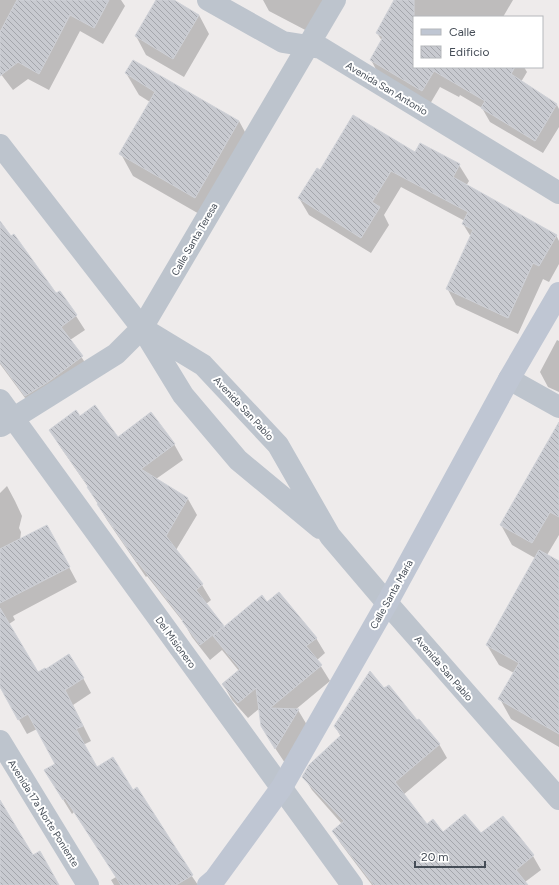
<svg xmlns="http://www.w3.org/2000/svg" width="559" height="885" viewBox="0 0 559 885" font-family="Figtree,sans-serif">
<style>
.shadow{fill:#0003}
.building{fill:url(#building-back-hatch);stroke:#cfd1d7}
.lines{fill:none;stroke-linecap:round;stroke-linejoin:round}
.street{stroke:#bdc4cd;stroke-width:22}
.secondary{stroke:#bfc6d3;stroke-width:22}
.labels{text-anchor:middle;stroke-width:4;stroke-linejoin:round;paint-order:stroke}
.street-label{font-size:10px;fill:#454d57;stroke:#fff}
</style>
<defs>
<pattern id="building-back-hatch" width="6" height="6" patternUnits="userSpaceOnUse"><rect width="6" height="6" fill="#c8cad0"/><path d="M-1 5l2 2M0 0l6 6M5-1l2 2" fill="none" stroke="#a4a6ac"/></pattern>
</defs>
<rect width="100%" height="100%" fill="#eeebeb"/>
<path class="shadow" d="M0,0H121L125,6L103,44L80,31L49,90L28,79L13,90L0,73Z
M157,0H172L199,15L209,34L184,77L146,55L136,36Z
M263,0H329L311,33L269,11Z
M396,0H513L503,17H414V67H524L527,72L521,82L557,105L559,109V127L543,153L490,122L482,108L460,95L459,97L440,87L430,104L378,73L371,60L382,41L377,33Z
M126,73L239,121L251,143L208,219L133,176L121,154L150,102L139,95Z
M415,154L459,165L469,181L466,186L556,235L559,241V264L549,282L543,279L518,334L456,305L447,288L471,237L463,224L465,221L401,187L384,215L389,225L371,253L309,215L299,198L321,172Z
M0,222L56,295L59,292L76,316L85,330L70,340L90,370L34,410L0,364Z
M557,340L559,341V392L548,387L540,372Z
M80,417L118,438L174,444L183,460L156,479L188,499L197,515L176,550L202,585L211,600L206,604L224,628L267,603L316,638L325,653L317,660L330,681L295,710H298L307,725L285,763L271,742L260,708L248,718L232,700L223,684L239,671L222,650L210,660L192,637L184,623L147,576L146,577L107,520L88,487L59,445L50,430Z
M559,438V535L547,555L559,562V747L511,719L500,699L514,673L499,665L487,645L535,558L512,545L501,525Z
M7,486L15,501L22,516L19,528L21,532L20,540L55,541L77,582L13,616L15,620L9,624L38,673L83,678L91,693L73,705L91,741L83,745L96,768L133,791L198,885H114L111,880L116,877L74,812L72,814L54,785L56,765L37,729L27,734L0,686V493Z
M384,689L439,744L447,758L403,795L427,826L443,834H480L533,856L541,870L525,882L527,885H372L341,844L333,831L342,824L312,790L304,777L341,737L335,726Z"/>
<path class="building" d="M17,0H109L94,28L70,15L39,74L18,62L0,76V32Z
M156,0H174L199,15L173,59L135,36Z
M394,0H414V67H515L511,74L557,104L535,141L481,108L485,101L434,71L422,91L370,60L383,37L376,33Z
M133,60L239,121L195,198L119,154L155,92L125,73Z
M353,115L415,152L420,143L460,164L453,177L557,235L539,266L533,263L508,318L446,289L473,230L462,224L468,212L391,171L372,202L380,207L361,238L298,198L317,168L320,170Z
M0,221L11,236L14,234L56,293L60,291L77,315L61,327L83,356L48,382L25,396L0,362Z
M95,405L118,437L151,412L175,444L141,469L188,498L166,536L203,584L196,590L224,626L200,645L182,621L183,620L137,561V562L97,504L98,503L87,487L88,486L49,430L76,410L80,416Z
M559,422V517L550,512L532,543L500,525Z
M47,525L70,567L0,603V549Z
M539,550L559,561V734L498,699L519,663L486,645Z
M279,592L317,638L306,646L322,665L270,708L299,709L275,749L261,726L256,688L238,703L222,684L240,669L213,636L262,595L267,602Z
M0,608L38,672L45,668L46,669L69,654L84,678L65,690L83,726L76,729L97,767L113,757L133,790L137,787L193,875L176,885H121L65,798L63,800L44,770L55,764L28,714L18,720L0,687Z
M370,671L384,688L389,685L417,720L419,719L440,744L395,782L427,824L433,819L443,832L465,814L481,833L503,816L534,855L516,870L528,885H374L332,831L344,821L302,777L309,765L341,735L334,726Z
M0,800L33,855L40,851L59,885H0Z"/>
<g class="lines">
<path class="street" d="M208,0L283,42L321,48L559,193
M0,145L142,328L183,395L238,460L320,528
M142,328L203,365L278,445L330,536L387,603L559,799
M509,379L559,407
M0,400L352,885
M1,426L116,354L142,328L335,0
M0,741L88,885"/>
<path class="secondary" d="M208,885L215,879L282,787L387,603L509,379L559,293"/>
</g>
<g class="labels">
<g class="street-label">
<text transform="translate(387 88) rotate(31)" y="4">Avenida San Antonio</text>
<text transform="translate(194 239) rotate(-60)" y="4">Calle Santa Teresa</text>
<text transform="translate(244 408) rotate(47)" y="4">Avenida San Pablo</text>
<text transform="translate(391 594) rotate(-61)" y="4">Calle Santa María</text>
<text transform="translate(176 642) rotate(54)" y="4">Del Misionero</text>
<text transform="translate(444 668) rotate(49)" y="4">Avenida San Pablo</text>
<text transform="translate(44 813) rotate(58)" y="4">Avenida 17a Norte Poniente</text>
</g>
</g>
<rect x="413" y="16" width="130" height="52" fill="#ffffff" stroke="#b5b8bc"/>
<rect x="421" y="29" width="20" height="6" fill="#bfc6d3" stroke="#b5b8bc"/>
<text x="449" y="36" font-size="12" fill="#454d57">Calle</text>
<rect x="421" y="46" width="20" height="12" fill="url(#building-back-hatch)" stroke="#b5b8bc"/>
<text x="449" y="56" font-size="12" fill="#454d57">Edificio</text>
<path d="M415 861v6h70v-6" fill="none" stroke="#454d57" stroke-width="2"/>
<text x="421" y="861" font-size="12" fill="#454d57" stroke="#ffffff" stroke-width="3" paint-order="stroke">20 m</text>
</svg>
